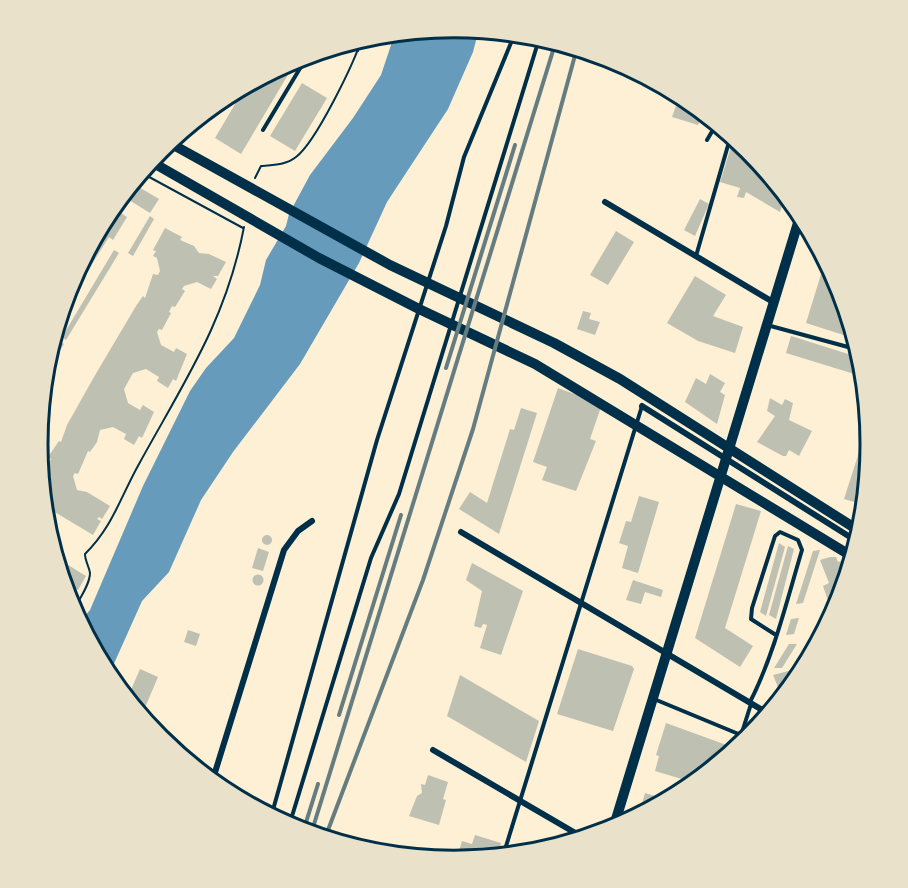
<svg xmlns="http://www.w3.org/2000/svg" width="908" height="888" viewBox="0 0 908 888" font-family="'PT Sans Narrow',sans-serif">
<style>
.water{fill:#669bbc}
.building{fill:#bec0b2}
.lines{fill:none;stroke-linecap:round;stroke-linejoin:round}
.path{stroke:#003049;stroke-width:2}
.service{stroke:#003049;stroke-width:4}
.minor{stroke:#003049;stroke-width:6}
.secondary{stroke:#003049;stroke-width:10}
.rail{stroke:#657d81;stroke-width:4}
.rim{fill:none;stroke:#003049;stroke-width:3}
</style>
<rect width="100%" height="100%" fill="#fdf0d5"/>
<path class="water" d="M454,27L479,29L473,52L448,109L387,202L359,263L300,364L233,452L201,500L169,572L142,601L108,677L79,623L90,610L143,486L190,391L206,368L234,338L260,285L266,260L286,226L289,214L310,175L353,118L381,75L395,33Z"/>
<path class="building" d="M298,58L241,154L215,138L247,84Z
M302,83L327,98L295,151L270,136Z
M680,94L703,111L698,125L672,117Z
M734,137L749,149L786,194L780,212L746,192L744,198L737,197L740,188L720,182Z
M132,183L159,199L150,213L121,195Z
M700,199L709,204L695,236L684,230Z
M108,211L115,216L118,211L127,217L113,240L109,237L58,318L69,284Z
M150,216L154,219L133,256L128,253Z
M165,228L182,237L180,240L194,246L199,253L209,254L226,262L218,276H213L217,279L211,289L197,282L184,286L182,289L185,291L175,307L172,306L169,312L171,313L162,330L159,329L157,332L161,345L174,352L176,348L187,354L176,381L173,379L168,388L157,381L159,377L146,369L133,373L124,389L128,403L140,410L143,405L154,412L142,438L139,436L134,445L124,439L126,434L113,427L100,430L97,442L90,452L88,451L78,474L75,473L73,476L77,490L87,492L110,506L102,519L99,517L97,519L101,521L93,535L43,505L39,463H49L51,459L48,457L59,441L61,442L67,425L94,377L136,306L143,296L145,298L153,274L158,275L160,271L157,258L153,256L156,251L153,250Z
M616,231L634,242L608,285L590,275Z
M114,250L119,253L66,340L62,337Z
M822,271L834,274L839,285L856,339L806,323Z
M695,276L726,295L713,316L743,327L735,353L698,341L667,323Z
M583,311L591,313L589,319L600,322L595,335L577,329Z
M791,336L861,358L864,377L786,353Z
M59,341L64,344L44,377L45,364Z
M710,374L725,383L720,392L725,395L717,424L685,402L696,378L706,384Z
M558,388L602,404L590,439L596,441L576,491L542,480L547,467L533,462Z
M770,398L782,405L785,399L793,403L789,420L812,431L799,456L789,450L786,456H783L757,442L775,416L767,411Z
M521,408L537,413L499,534L459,509L470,492L487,503L510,429L514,430Z
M869,421L871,444L867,486L861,504L844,499Z
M639,496L659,502L638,573L622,568L628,546L619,543L626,521L631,522Z
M736,504L761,511L725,628L753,646L740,667L695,638Z
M262 540a5 5 0 1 1 10 0a5 5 0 1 1-10 0Z
M779,543L785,547L766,616L760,612Z
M788,546L794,549L776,619L769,615Z
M258,548L269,552L263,571L252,568Z
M820,550L803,603L796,604L813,551Z
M55,557L86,576L78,590L74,588L75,591L69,603Z
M830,557H836L838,562L845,560L849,571L833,615L823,586L829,583L820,560Z
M472,563L523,591L501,655L480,648L487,625L483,624L481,628L474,626L482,591L466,580Z
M252.5 580a5.5 5.5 0 1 1 11 0a5.5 5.5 0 1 1-11 0Z
M633,580L663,590L661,597L645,592L641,604L626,600Z
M799,618L794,634L786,635L791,619Z
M188,630L200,634L196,646L184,642Z
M789,644H797L782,668H774Z
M578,649L632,666L634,669L613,731L557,714Z
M810,657L788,692L787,689L780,692L773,675L796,669L794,664Z
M140,669L158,677L141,717L127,699Z
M460,675L539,721L526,762L447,716Z
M666,723L732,747L729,755L695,783L655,771L659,756L656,755Z
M749,726L756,730L744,743Z
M428,775L448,782L443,799L446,800L439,825L409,816L417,796L422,793L421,784L425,785Z
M645,793L668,800L645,813L640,811Z
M475,835L501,843L497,857L456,861L462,841L472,844Z"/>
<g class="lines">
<path class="path" d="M343,44L358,51
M140,172L243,228
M255,178L261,166C273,165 286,165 296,157C316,142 354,63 362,38
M73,611C78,601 90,585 90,573C89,566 85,561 85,554C113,526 120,498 139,464C184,382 226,321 244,227"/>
<path class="service" d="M226,104L233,91
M263,130L308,55
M707,140L717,123
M696,256L731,135
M767,325L859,350
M654,699L741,735
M750,702C774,655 787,600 802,550L798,540L780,532L775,536L752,608L751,619L776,635
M737,748L751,704
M271,817L377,440L446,226L464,157L515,33
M289,826L371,558L399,494L540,36
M503,856L642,406"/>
<path class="minor" d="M605,202L773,302
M798,221L809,227
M642,406L858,542
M461,532L769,714
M433,750L584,838
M212,782L284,550L298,531L312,521"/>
<path class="secondary" d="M168,142L390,265L554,343L620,379L861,532
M150,161L319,258L419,309L535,364L853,557
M613,829L801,213"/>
<path class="rail" d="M446,368L515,145
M339,715L401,515
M303,832L318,784
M311,834L556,41
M325,838L423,580L473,429L577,48"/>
</g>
<path d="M0 0H908V888H0ZM48 444a406 406 0 1 1 812 0a406 406 0 1 1-812 0Z" fill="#e9e1ca" fill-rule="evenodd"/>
<path class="rim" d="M48 444a406 406 0 1 1 812 0a406 406 0 1 1-812 0Z"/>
</svg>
